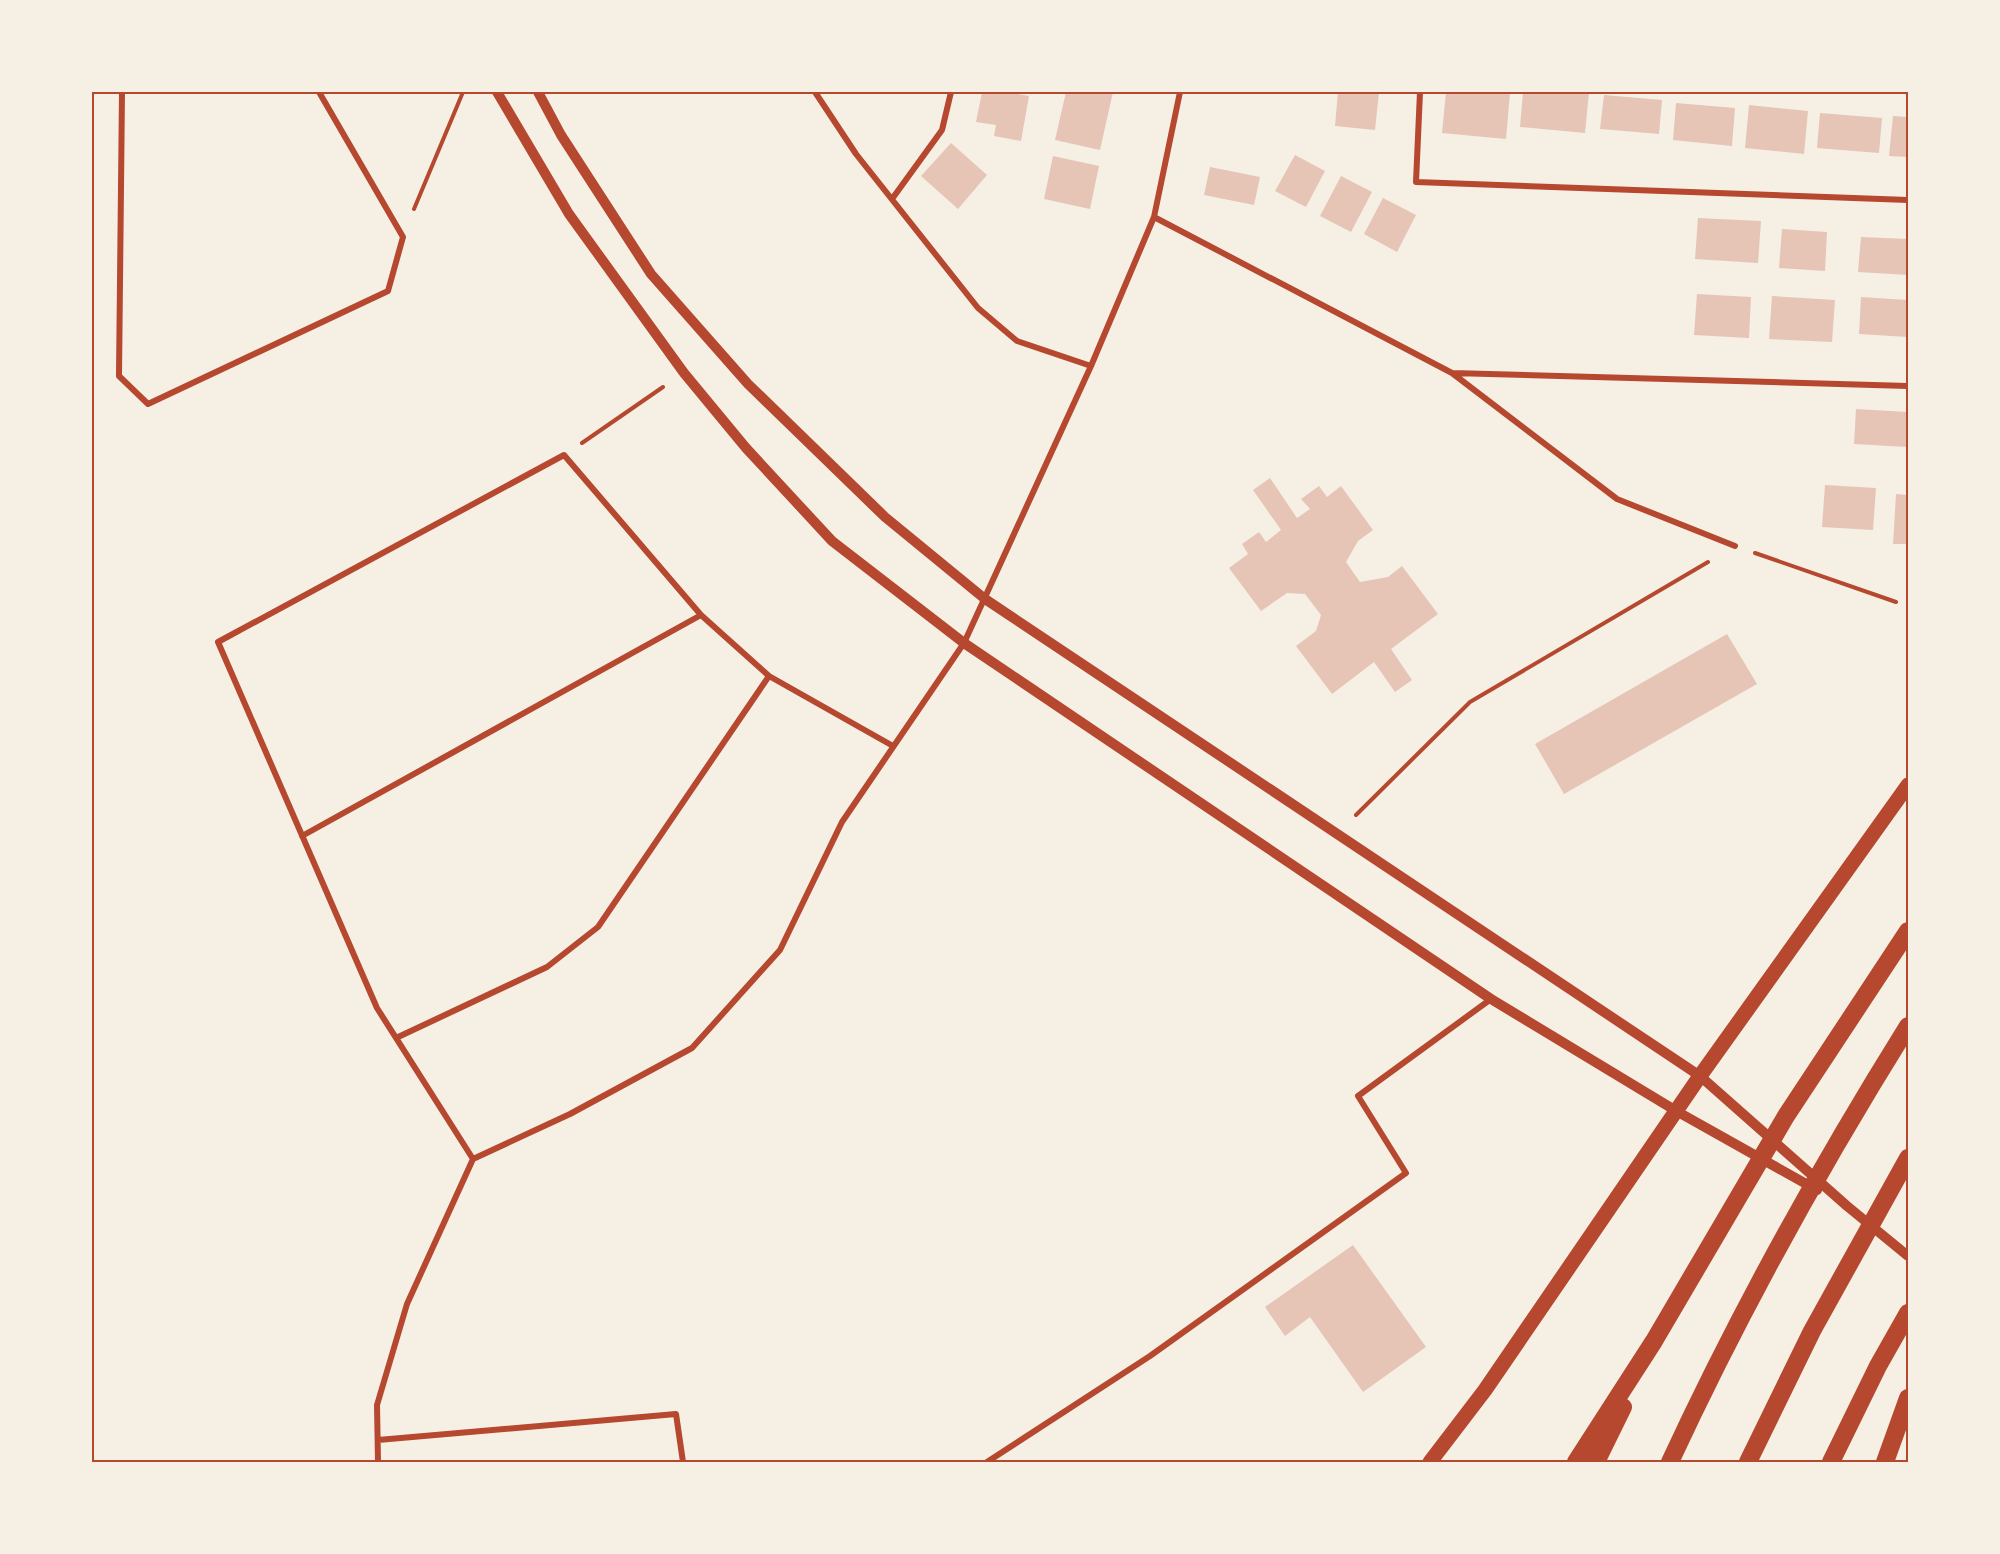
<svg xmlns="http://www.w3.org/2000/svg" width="2000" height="1554" viewBox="0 0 2000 1554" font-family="'IBM Plex Sans',sans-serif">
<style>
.building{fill:#e6c5b7}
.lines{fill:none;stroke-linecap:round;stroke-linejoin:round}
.path{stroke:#b5482f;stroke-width:4}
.minor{stroke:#b5482f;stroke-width:6}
.tertiary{stroke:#b5482f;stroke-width:10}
.primary{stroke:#b5482f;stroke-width:15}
.motorway{stroke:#b5482f;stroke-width:18}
.neatline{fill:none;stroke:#b5482f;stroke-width:2}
</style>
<rect width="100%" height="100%" fill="#f6efe4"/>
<path class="building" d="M982,92H1005L1029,96L1021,141L994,136L996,125L976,122Z
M1066,92H1113L1100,150L1055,140Z
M1338,92H1379L1375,130L1335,126Z
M1446,92L1510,93L1506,139L1442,133Z
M1523,92H1589L1585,133L1520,127Z
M1604,95L1662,100L1659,134L1600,129Z
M1676,103L1735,108L1732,146L1673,140Z
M1749,105L1808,111L1804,154L1745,148Z
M1820,113L1882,118L1879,153L1817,148Z
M1893,116L1908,117V157L1889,156Z
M951,143L987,175L958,209L921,176Z
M1295,155L1325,171L1306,207L1275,191Z
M1053,156L1099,166L1090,209L1044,199Z
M1210,167L1260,177L1254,205L1204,195Z
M1341,176L1372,192L1351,232L1320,216Z
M1383,198L1416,215L1397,252L1364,234Z
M1698,218L1761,221L1758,263L1695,259Z
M1782,229L1827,232L1825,271L1779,268Z
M1861,237L1908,239V275L1858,272Z
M1697,294L1751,297L1749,338L1694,335Z
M1772,296L1835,300L1832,342L1769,339Z
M1861,297L1908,300V337L1859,334Z
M1856,409L1908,412V447L1854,444Z
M1270,478L1297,518L1310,509L1301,499L1319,486L1327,497L1341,486L1373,530L1358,541L1346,562L1360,582L1388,577L1402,566L1438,614L1391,649L1412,680L1395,692L1374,662L1332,694L1296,646L1316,631L1321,615L1305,594L1287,593L1261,611L1229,568L1248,554L1242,544L1259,532L1266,542L1281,530L1253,490Z
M1825,485L1876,488L1873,530L1822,527Z
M1896,494L1908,495V544H1893Z
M1727,634L1757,684L1564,794L1535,744Z
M1353,1245L1426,1347L1363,1392L1310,1317L1285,1336L1265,1307Z"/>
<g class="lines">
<path class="path" d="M414,209L463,92
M582,443L663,387
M1755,553L1896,602
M1356,815L1470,702L1708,562"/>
<path class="minor" d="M122,92L119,376L148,404L388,291L403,237L319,92
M815,92L856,154L978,308L1017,341L1091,366
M1420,92L1416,182L1908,200
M892,199L942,130L951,92
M1154,217L1452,373L1617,499L1735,546
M1452,373L1908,386
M302,836L701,615
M396,1038L547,967L598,927L769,676
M473,1159L377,1008L218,642L564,455L701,615L769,676L893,746
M378,1440L676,1414L683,1462
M378,1462L377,1405L407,1304L473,1159L570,1114L692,1048L780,950L842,822L964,643L1091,366L1154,217L1180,92
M987,1462L1150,1356L1406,1173L1358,1096L1491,999"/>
<path class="tertiary" d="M497,92L569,214L684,373L746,448L832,541L964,643L1491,999L1678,1112L1817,1190
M538,92L561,135L651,274L748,384L885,517L985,599L1700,1076L1847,1206L1908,1256"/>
<path class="primary" d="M1430,1462L1485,1390L1700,1076L1908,785"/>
<path class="motorway" d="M1576,1462L1654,1341L1786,1116L1908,931
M1596,1462L1623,1407
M1670,1462C1740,1311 1820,1167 1908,1026
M1748,1462L1812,1331L1908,1158
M1831,1462L1878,1366L1908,1313
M1885,1462L1908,1398"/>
</g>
<rect width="2000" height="1554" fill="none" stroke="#f6efe4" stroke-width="186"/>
<rect x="93" y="93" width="1814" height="1368" class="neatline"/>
</svg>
